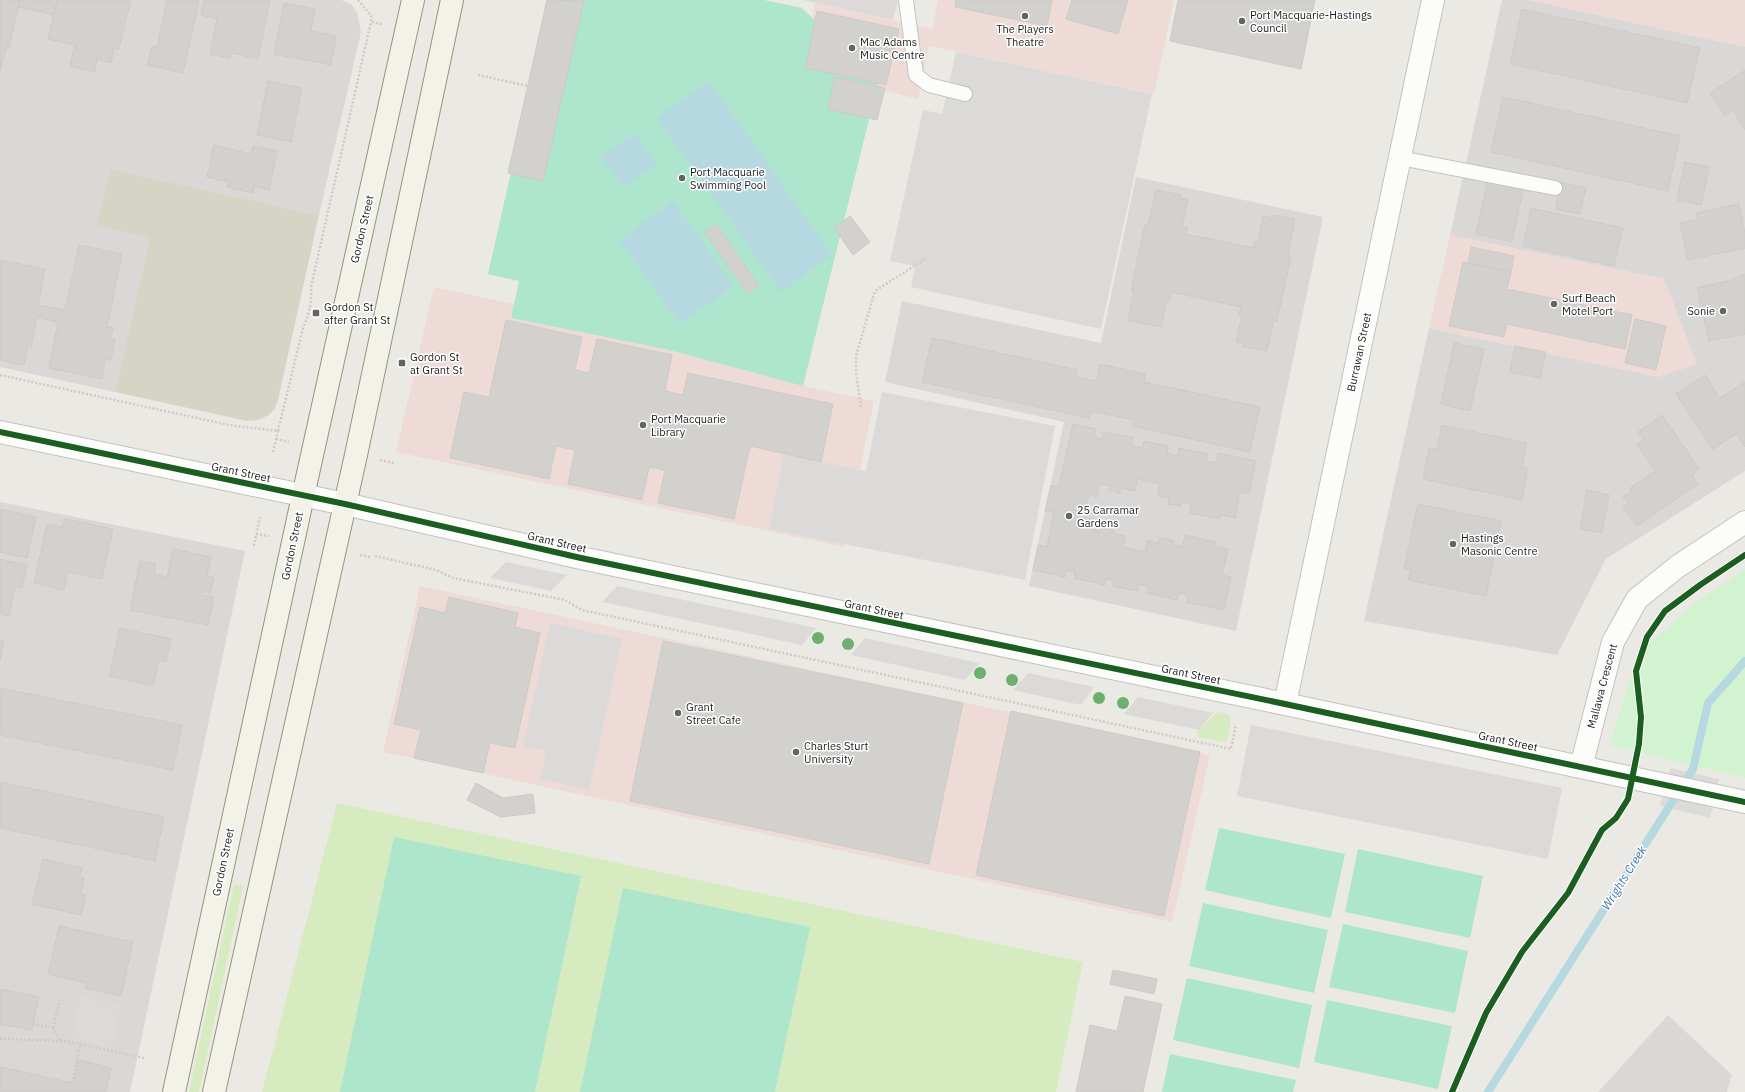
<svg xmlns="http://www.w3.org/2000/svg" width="1745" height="1092" viewBox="0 0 1745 1092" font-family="'IBM Plex Sans',sans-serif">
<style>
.residential{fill:#dad8d6}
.commercial{fill:#eedbd8}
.construction{fill:#d5d4c5}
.grass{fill:#d7ebc1}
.park{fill:#d1f3d0}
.pitch{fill:#ade5cd}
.parking{fill:#dbdad8}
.water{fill:#b6d8e0}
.pier{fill:#dcdbd9}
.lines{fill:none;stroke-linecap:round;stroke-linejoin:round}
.stream{stroke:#b6d8e0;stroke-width:8}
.building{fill:#d3d1cd;stroke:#cecac6}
.service-casing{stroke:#c3c2c0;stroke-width:16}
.minor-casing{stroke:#c3c2c0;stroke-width:24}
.secondary-casing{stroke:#94957c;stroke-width:24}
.path{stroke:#d7c7c3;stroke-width:2.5;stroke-dasharray:2 2;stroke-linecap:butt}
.service{stroke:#fcfcfb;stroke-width:14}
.minor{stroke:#fcfcfb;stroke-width:22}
.secondary{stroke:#f3f2e9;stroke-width:22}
.cycleway-casing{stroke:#fff;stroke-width:8}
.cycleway{stroke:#1b5e20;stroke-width:6}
.tree{fill:#6daf6f}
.poi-dot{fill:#646462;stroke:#fff;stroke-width:1.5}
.labels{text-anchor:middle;stroke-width:3;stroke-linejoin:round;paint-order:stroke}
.poi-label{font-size:11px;fill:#1c1c1c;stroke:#fff;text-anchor:start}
.street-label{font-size:11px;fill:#1c1c1c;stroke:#fff}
.water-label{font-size:12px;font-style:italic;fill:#4176a8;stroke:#fff}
</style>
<rect width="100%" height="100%" fill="#ebe9e4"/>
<path class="residential" d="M0,0H341L351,4L357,12L361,32L319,215L110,169L150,238L115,392L0,367Z
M1502,0H1529L1745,47V471L1606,559L1557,655L1364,621L1429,328L1659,377L1664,279L1450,235Z
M1136,177L1323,217L1236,631L1029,586L1064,422L885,382L902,301L1101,343Z
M0,502L245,551L130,1092H0Z
M1668,1015L1732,1075L1727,1092H1598Z"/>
<path class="commercial" d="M938,0H1174L1154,94L929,46L918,99L800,70L815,3L932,29Z
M1529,0H1745V47Z
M1450,235L1664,279L1697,364L1659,377L1429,328Z
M434,287L514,304L511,318L669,350L803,386L874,401L844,547L396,452Z
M420,586L1210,755L1172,922L383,752Z"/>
<path class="construction" d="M110,169L319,215L278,400L275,408L269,415L258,420L247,421L115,392L150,238L97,226Z"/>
<path class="grass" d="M1220,712L1229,715L1231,720L1227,741L1223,742L1198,737L1197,732L1216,713Z
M337,803L1083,962L1056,1092H262Z
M234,884L243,886L199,1092H189Z"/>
<path class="park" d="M1745,569V778L1610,745L1638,654L1691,606Z"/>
<path class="pitch" d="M550,0H764L802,8L878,83L803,386L669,350L511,318L519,281L488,274Z
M1219,828L1345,854L1331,918L1205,890Z
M394,837L581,876L535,1092H340Z
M1358,849L1483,876L1470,938L1345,912Z
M623,888L810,927L775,1092H580Z
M1203,903L1328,930L1314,993L1189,966Z
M1343,924L1468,951L1455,1013L1329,987Z
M1187,978L1312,1005L1299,1068L1173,1040Z
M1327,1000L1452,1026L1438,1089L1314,1062Z
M1170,1054L1296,1080L1293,1092H1162Z"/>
<path class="parking" d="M803,0H898L893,20Z
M956,52L1152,94L1101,329L911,287L915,266L890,261L923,110L942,114Z
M882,392L1055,426L1025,580L769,529L784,454L866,471Z
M506,562L567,575L551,591L490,578Z
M617,586L816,628L802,645L602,602Z
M550,623L622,639L589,790L541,779L547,751L523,746Z
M865,638L979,663L965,680L851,655Z
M1028,673L1094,687L1081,705L1013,690Z
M1138,697L1213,713L1199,730L1124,714Z
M1251,725L1562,788L1548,859L1237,796Z
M81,996L121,1005L112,1048L72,1039Z"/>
<path class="water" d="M709,81L832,255L781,292L657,118Z
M635,133L657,164L623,187L601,157Z
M673,201L734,286L680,324L619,240Z"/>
<path class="pier" d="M1670,768L1719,779L1710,818L1660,806Z"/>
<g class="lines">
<path class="stream" d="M1488,1092L1693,769L1708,703L1745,661"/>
</g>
<path class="building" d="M0,0H20L9,48H6L0,71Z
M20,0H48L57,2L54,15L18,7Z
M57,0H131L119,49L114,48L111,63L97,59L95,72L70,66L75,45L48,39Z
M167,0H199L183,73L147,65L152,46L157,47Z
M204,0H270L258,59L231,53L230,58L210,54L217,19L201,15Z
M547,0L584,1L543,181L508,173Z
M956,0H1052L1047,26L955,7Z
M1072,0H1128L1118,34L1066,19Z
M1178,0H1315L1301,69L1170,41Z
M284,3L315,9L311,31L336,36L331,65L274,54Z
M1522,9L1700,48L1687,103L1510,64Z
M817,11L899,29L886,85L805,68Z
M1745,70V130L1733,110L1725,116L1710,93Z
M835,77L885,88L877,120L828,109Z
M268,81L302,88L291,142L257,135Z
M1503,97L1680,136L1668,191L1491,152Z
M214,145L251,154L253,146L277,151L269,190L255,186L253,193L227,187L229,182L207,177Z
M1685,162L1709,167L1701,205L1677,200Z
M1488,178L1524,186L1512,242L1476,234Z
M1561,183L1586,188L1580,214L1555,209Z
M1156,190L1181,195L1180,198L1188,200L1182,227L1188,228L1186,234L1254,248L1255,241L1258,242L1263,216L1272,218L1273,215L1295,219L1288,256H1291L1277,321L1274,320L1267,351L1242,346L1243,343L1236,342L1242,315L1239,314L1241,307L1171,292L1170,300L1167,299L1161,327L1128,320L1134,290H1131L1145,224L1148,225Z
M1739,204L1745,233V248L1688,260L1680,223L1698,219L1696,213Z
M1531,208L1623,228L1614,266L1523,246Z
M850,216L870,242L853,255L834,228Z
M716,224L759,285L748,294L705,233Z
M79,245L122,254L107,327L113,328L111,338L115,339L111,360L105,359L102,379L49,368L58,322L37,317L31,347H28L24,365L0,360V260L45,269L38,305L65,310Z
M1471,247L1514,256L1511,272L1468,263Z
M1463,262L1511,272L1507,289L1632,315L1625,349L1507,324L1504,337L1449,326Z
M1745,274V334L1709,341L1697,288L1731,280Z
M1635,319L1666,326L1656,370L1625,363Z
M506,320L582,337L575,370L589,373L597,339L672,355L665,391L683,395L688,373L833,404L821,462L750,446L734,519L658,503L665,470L649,467L642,500L568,484L575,450L556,446L549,479L450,458L464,392L489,397Z
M932,338L1077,370L1076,377L1097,381L1100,364L1145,374L1144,382L1260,407L1250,452L1133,426L1134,420L1091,411L1089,418L922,382Z
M1454,343L1484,349L1470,411L1441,404Z
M1515,346L1546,352L1540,378L1510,372Z
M1705,375L1720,398L1745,382V447L1736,434L1713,449L1676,394Z
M1662,415L1699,469L1692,475L1698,484L1637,526L1623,507L1628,503L1623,497L1632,491L1630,488L1655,471L1637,444L1644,440L1638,432Z
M1073,424L1096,429L1094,437L1102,439L1104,432L1134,438L1132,446L1142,448L1144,441L1168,446L1167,453L1178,456L1179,448L1208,454L1206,461L1216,463L1218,453L1256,461L1249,494L1240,492L1235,518L1221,515L1220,519L1190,513L1191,504L1181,502V506L1168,504L1169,498L1158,496L1160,484L1137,479L1135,491L1121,488L1120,493L1109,490L1110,486L1100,484L1097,497L1089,495L1084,517L1093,519L1091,529L1100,531L1101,527L1114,530L1113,533L1125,536L1123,547L1145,552L1147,540L1159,543L1160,538L1174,541L1173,545L1182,547L1185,535L1216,542L1215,546L1228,549L1222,575L1231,577L1224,610L1186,602L1188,595L1179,593L1177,600L1147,593L1149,587L1138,584L1137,591L1113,586L1115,581L1106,579L1105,585L1074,578L1075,572L1066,570L1065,577L1033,570L1038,545L1047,547L1054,512L1045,511L1051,485L1059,487Z
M1442,425L1527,443L1522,467L1528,468L1522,500L1423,479L1429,448L1437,449Z
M1587,490L1609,495L1602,533L1580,529Z
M1418,504L1501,521L1486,596L1408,580L1411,569L1404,568Z
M0,509L36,517L27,558L0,552Z
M65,519L113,529L102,579L68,572L64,590L34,583L47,524L63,527Z
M173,549L211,557L207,576L214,578L210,593L203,591V595L214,597L208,625L130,610L140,561L156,564L154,574L167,577Z
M0,559L27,565L22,588L15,587L9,616L0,614Z
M449,597L518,613L515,627L540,633L515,748L490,743L483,773L414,758L421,730L394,724L420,607L445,613Z
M120,628L171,639L166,662L159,660L153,686L109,676Z
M0,640L4,641L0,660Z
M663,641L963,703L929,864L630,801Z
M0,688L182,725L173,770L0,735Z
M1011,711L1200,752L1164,916L976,875Z
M0,782L164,817L155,861L0,828Z
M476,783L503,798L533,794L535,813L501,817L467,800Z
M43,859L82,868L79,877L84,878L81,894L86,895L81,915L32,904Z
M59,926L133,942L121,996L85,988L86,983L48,974Z
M1113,970L1157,979L1154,994L1110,984Z
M0,989L39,997L32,1030L0,1024Z
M1125,996L1162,1004L1143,1092H1076L1090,1025L1117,1031Z
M78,1060L111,1068L106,1092H0V1067L73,1083Z"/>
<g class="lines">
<defs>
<path id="service" d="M906,0L916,75L929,85L965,94
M1400,158L1555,188"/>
<path id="minor" d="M0,432L345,504L581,558L1285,704L1745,802
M1285,704L1433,0
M1581,767L1613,642L1637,599L1677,567L1745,522"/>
<path id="secondary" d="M174,1092L303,496L413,0
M214,1092L356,455L452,0"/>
</defs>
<use href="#service" class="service-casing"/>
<use href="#minor" class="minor-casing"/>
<use href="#secondary" class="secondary-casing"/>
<path class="path" d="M358,0L372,17L371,22L382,24
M478,75L528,86
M0,375L229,425L278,431L303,328C309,314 312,303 311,287L371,22
M861,407L856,373V356L875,291L927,258
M276,439L289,442
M273,452L278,431
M380,460L394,463
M256,534L269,536
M254,546L260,517
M360,555L370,557
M375,556L436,570L453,578L565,600L582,610L1231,749L1236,724
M33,1024L53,1028L60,1040
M53,1028L60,1000
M0,1039L65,1041L144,1058
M72,1083L80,1044"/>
<use href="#service" class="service"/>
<use href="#minor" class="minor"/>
<use href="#secondary" class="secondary"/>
<defs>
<path id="cycleway" d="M0,432L345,504L581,558L1285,704L1745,802
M1452,1092L1486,1013L1522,952L1568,893L1602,830L1616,818L1628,799L1639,744L1641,717L1636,671L1647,637L1665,611L1700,585L1745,555"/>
</defs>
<use href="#cycleway" class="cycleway-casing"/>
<use href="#cycleway" class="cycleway"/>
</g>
<g class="tree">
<circle cx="818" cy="638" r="6"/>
<circle cx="848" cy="644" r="6"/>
<circle cx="980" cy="673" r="6"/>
<circle cx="1012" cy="680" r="6"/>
<circle cx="1099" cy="698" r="6"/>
<circle cx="1123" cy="703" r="6"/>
</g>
<g class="poi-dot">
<circle cx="1025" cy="16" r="4"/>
<circle cx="1242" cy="21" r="4"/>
<circle cx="852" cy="48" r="4"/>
<circle cx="682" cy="178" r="4"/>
<circle cx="1554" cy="304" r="4"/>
<circle cx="1723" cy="311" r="4"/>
<rect x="312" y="309" width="8" height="8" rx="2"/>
<rect x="398" y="359" width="8" height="8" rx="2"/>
<circle cx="643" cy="425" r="4"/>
<circle cx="1069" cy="516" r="4"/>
<circle cx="1453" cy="544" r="4"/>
<circle cx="678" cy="713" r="4"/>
<circle cx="796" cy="752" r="4"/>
</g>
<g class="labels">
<g class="poi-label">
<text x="1250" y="19">Port Macquarie-Hastings<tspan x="1250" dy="13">Council</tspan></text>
<text x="1025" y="33" text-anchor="middle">The Players<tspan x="1025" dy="13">Theatre</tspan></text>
<text x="860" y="46">Mac Adams<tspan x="860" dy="13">Music Centre</tspan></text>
<text x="690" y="176">Port Macquarie<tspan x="690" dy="13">Swimming Pool</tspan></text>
<text x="1562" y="302">Surf Beach<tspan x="1562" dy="13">Motel Port</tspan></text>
<text x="324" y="311">Gordon St<tspan x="324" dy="13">after Grant St</tspan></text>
<text x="1715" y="315" text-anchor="end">Sonie</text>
<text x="410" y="361">Gordon St<tspan x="410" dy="13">at Grant St</tspan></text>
<text x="651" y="423">Port Macquarie<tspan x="651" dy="13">Library</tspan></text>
<text x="1077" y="514">25 Carramar<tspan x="1077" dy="13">Gardens</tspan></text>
<text x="1461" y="542">Hastings<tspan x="1461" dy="13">Masonic Centre</tspan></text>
<text x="686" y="711">Grant<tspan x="686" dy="13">Street Cafe</tspan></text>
<text x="804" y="750">Charles Sturt<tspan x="804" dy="13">University</tspan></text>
</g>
<g class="street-label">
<text transform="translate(362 229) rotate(-77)" y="4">Gordon Street</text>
<text transform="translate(1359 352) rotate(-78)" y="4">Burrawan Street</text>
<text transform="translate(241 472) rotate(12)" y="4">Grant Street</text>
<text transform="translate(557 542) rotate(13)" y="4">Grant Street</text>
<text transform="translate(292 546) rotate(-78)" y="4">Gordon Street</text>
<text transform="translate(874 609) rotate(12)" y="4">Grant Street</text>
<text transform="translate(1191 674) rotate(12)" y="4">Grant Street</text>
<text transform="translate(1602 686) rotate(-75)" y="4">Mallawa Crescent</text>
<text transform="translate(1508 741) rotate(12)" y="4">Grant Street</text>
<text transform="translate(223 862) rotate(-78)" y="4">Gordon Street</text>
</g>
<g class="water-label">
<text transform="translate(1624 878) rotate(-58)" y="4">Wrights Creek</text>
</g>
</g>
</svg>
